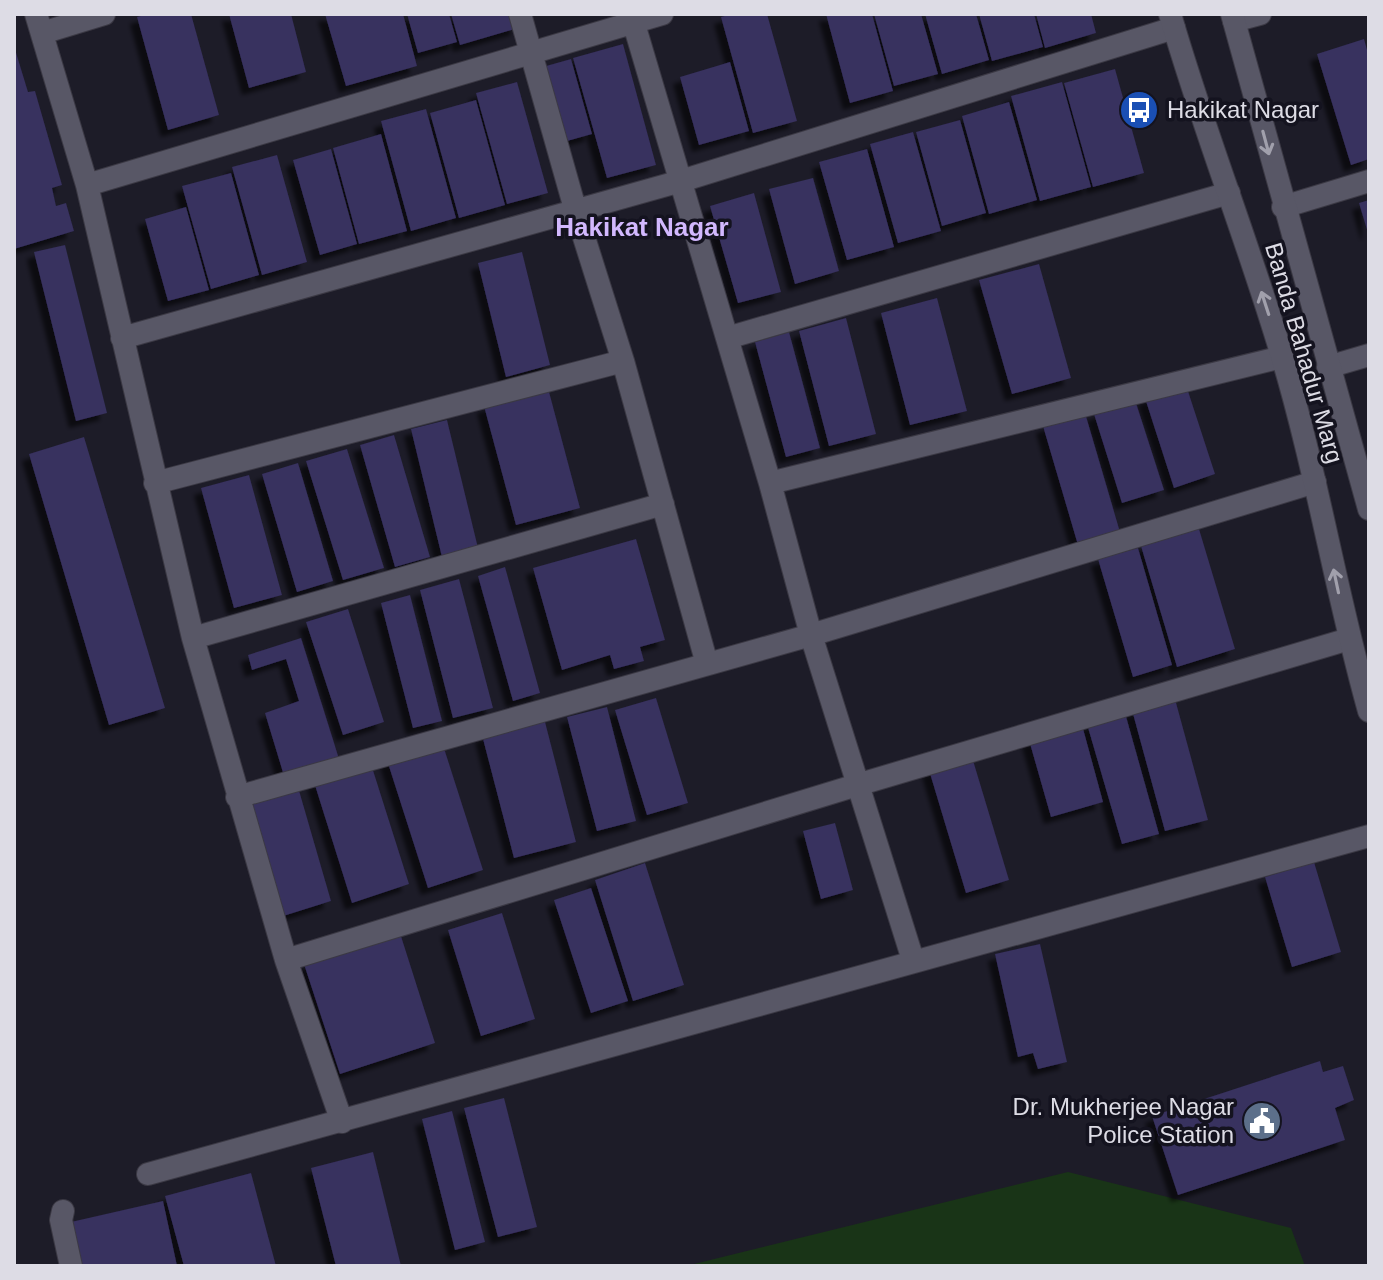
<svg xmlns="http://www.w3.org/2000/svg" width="1383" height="1280" viewBox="0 0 1383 1280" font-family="Arial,sans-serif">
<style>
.green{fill:#193417}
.building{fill:#37305e;filter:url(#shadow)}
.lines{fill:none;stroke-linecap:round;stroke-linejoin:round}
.service-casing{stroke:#3b3944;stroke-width:24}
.minor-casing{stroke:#3b3944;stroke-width:24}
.tertiary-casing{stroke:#3b3944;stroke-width:24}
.service{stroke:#585766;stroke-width:22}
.minor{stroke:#585766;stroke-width:22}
.tertiary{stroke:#585766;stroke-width:22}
.oneway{stroke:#a1a0ac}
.labels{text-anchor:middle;stroke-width:7;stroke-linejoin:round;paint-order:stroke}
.poi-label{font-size:24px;fill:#dddce5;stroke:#14131f;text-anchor:start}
.street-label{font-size:24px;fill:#dddce5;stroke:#14131f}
.neighbourhood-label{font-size:26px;font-weight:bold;fill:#d2b8fe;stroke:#14131f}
</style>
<defs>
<filter id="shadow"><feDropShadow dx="-7" dy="7" stdDeviation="2" flood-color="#0009"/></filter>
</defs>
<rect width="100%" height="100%" fill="#1d1c28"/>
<path class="green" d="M1068,1172L1291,1228L1305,1266H686Z"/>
<path class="building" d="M148,14H191L219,115L168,130L137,17Z
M229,14H291L306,72L249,88Z
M325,14H403L417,66L346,86Z
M407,14H449L457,42L418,53Z
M451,14H515L518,28L460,45Z
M732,14H767L797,121L753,133L721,17Z
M826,14H872L893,91L850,103Z
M874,14H921L938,74L894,86Z
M925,14H976L989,60L942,74Z
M979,14H1034L1043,47L992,61Z
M1036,14H1091L1096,33L1045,48Z
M1364,39L1369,57V159L1351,165L1317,54Z
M623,44L656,165L607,178L573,58Z
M14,46L28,92L35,91L62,185L52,188L56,206L66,203L74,231L14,249Z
M571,59L592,134L560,143L539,68Z
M730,62L749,131L699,145L680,77Z
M1115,69L1144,173L1093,187L1064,83Z
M517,82L548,193L507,204L476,93Z
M1062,82L1091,187L1040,201L1011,96Z
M476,100L505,205L459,218L430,113Z
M1009,102L1037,200L989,214L962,116Z
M426,109L456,218L411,231L381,121Z
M960,120L986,213L942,226L916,132Z
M913,132L941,231L898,243L870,144Z
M381,134L407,231L359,244L333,148Z
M331,149L357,244L320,255L293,160Z
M867,149L894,247L847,260L819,162Z
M277,155L307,262L262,275L232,167Z
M231,173L259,275L211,289L182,186Z
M813,178L839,271L795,284L769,189Z
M754,193L781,292L738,303L710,206Z
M1369,200V233H1368L1359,203Z
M186,207L209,290L168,301L145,219Z
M65,245L107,413L76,421L34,252Z
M522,252L550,365L506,377L478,263Z
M1039,264L1071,378L1012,394L979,280Z
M937,298L967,411L910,425L881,313Z
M846,318L876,434L829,446L799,331Z
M789,332L820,448L786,457L755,342Z
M1186,385L1215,474L1174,488L1145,398Z
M548,388L580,508L516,525L484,406Z
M1135,400L1164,490L1122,503L1094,414Z
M1085,413L1120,532L1078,545L1043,426Z
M447,420L478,548L442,557L411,429Z
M394,435L430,557L395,567L360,445Z
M84,437L165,708L109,725L29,454Z
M347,449L384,568L343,580L306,461Z
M298,463L333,581L297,592L262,474Z
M249,475L282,595L234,608L201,488Z
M1199,529L1235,649L1177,667L1141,546Z
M636,539L665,640L640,647L644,661L614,669L610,655L562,670L533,568Z
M1138,548L1172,665L1133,677L1098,559Z
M505,567L540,693L513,701L478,576Z
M459,579L493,708L453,718L420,590Z
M410,595L442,721L413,728L381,603Z
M348,609L384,722L343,735L306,622Z
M301,638L340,762L285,779L265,713L299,701L286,659L252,670L248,655Z
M656,698L688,803L647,815L615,710Z
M1175,699L1208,820L1165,831L1132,710Z
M607,707L636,821L597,831L567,717Z
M1125,713L1159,834L1122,844L1087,724Z
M544,718L576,842L514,858L482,735Z
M1082,725L1103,802L1051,817L1029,740Z
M442,742L483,870L428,888L387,760Z
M972,757L1009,880L966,893L929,770Z
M371,764L409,884L352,903L314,782Z
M298,787L331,901L280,917L247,803Z
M835,823L853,890L821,899L803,831Z
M1314,862L1341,952L1292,967L1265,877Z
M645,863L684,985L633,1001L595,880Z
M591,888L628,1001L591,1013L554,900Z
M502,913L535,1019L481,1036L448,930Z
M400,933L435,1043L340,1074L304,964Z
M1040,944L1067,1062L1038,1069L1033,1053L1018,1057L995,954Z
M1320,1061L1323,1072L1343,1066L1354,1100L1335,1108L1345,1140L1178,1195L1152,1116Z
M504,1098L537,1227L498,1237L464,1108Z
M452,1111L485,1242L455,1250L422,1119Z
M373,1152L401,1266H336L311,1168Z
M251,1173L276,1266H184L165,1196Z
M163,1201L177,1266H81L71,1222Z"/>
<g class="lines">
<defs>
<path id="service" d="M1283,207L1369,181"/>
<path id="minor" d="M36,14L87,185L193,638L286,960L342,1122
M520,14L576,212L623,361L707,664
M1234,21L1260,14
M42,33L104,14
M87,185L662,14
M122,338L681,181L1174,28
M727,338L1229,193
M1328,367L1369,355
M155,483L623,361
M770,483L1282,357
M193,638L663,504
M237,797L811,635L770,483L631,14
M286,960L857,785L1349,639
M913,960L811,635L1315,482
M148,1174L1369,836
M63,1211L61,1220L71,1266"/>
<path id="tertiary" d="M1170,14C1203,129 1248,241 1282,356C1317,473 1336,594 1369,711
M1232,14L1369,509"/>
</defs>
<use href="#service" class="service-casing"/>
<use href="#minor" class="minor-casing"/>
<use href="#tertiary" class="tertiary-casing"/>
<use href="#service" class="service"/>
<use href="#minor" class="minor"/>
<use href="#tertiary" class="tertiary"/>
</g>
<defs><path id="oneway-shaft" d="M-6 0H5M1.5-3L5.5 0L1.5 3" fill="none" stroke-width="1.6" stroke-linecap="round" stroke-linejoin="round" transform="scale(2)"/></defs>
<g class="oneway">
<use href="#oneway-shaft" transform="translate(1266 143) rotate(75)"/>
<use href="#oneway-shaft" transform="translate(1265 303) rotate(-108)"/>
<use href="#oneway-shaft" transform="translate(1336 581) rotate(-102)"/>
</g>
<defs>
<symbol id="bus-disc" viewBox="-11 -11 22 22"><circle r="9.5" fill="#1a4fb4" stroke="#14131f"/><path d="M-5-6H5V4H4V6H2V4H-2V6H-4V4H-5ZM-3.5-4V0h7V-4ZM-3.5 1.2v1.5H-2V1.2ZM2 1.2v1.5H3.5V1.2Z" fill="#fff"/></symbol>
<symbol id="civic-disc" viewBox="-11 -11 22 22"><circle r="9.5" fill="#5c6f8a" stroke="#14131f"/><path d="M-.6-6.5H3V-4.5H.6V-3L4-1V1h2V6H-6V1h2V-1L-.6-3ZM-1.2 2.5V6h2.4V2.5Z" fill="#fff"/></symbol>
</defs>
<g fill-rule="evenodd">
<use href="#bus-disc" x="1117" y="88" width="44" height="44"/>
<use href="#civic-disc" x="1240" y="1099" width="44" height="44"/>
</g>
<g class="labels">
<g class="poi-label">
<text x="1167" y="118">Hakikat Nagar</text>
<text x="1234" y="1115" text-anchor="end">Dr. Mukherjee Nagar<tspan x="1234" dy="28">Police Station</tspan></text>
</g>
<g class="street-label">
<text transform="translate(1304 353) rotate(74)" y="8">Banda Bahadur Marg</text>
</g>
<g class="neighbourhood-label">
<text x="642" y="236">Hakikat Nagar</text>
</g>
</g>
<rect width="1383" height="1280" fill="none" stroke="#dddce5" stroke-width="32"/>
</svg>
